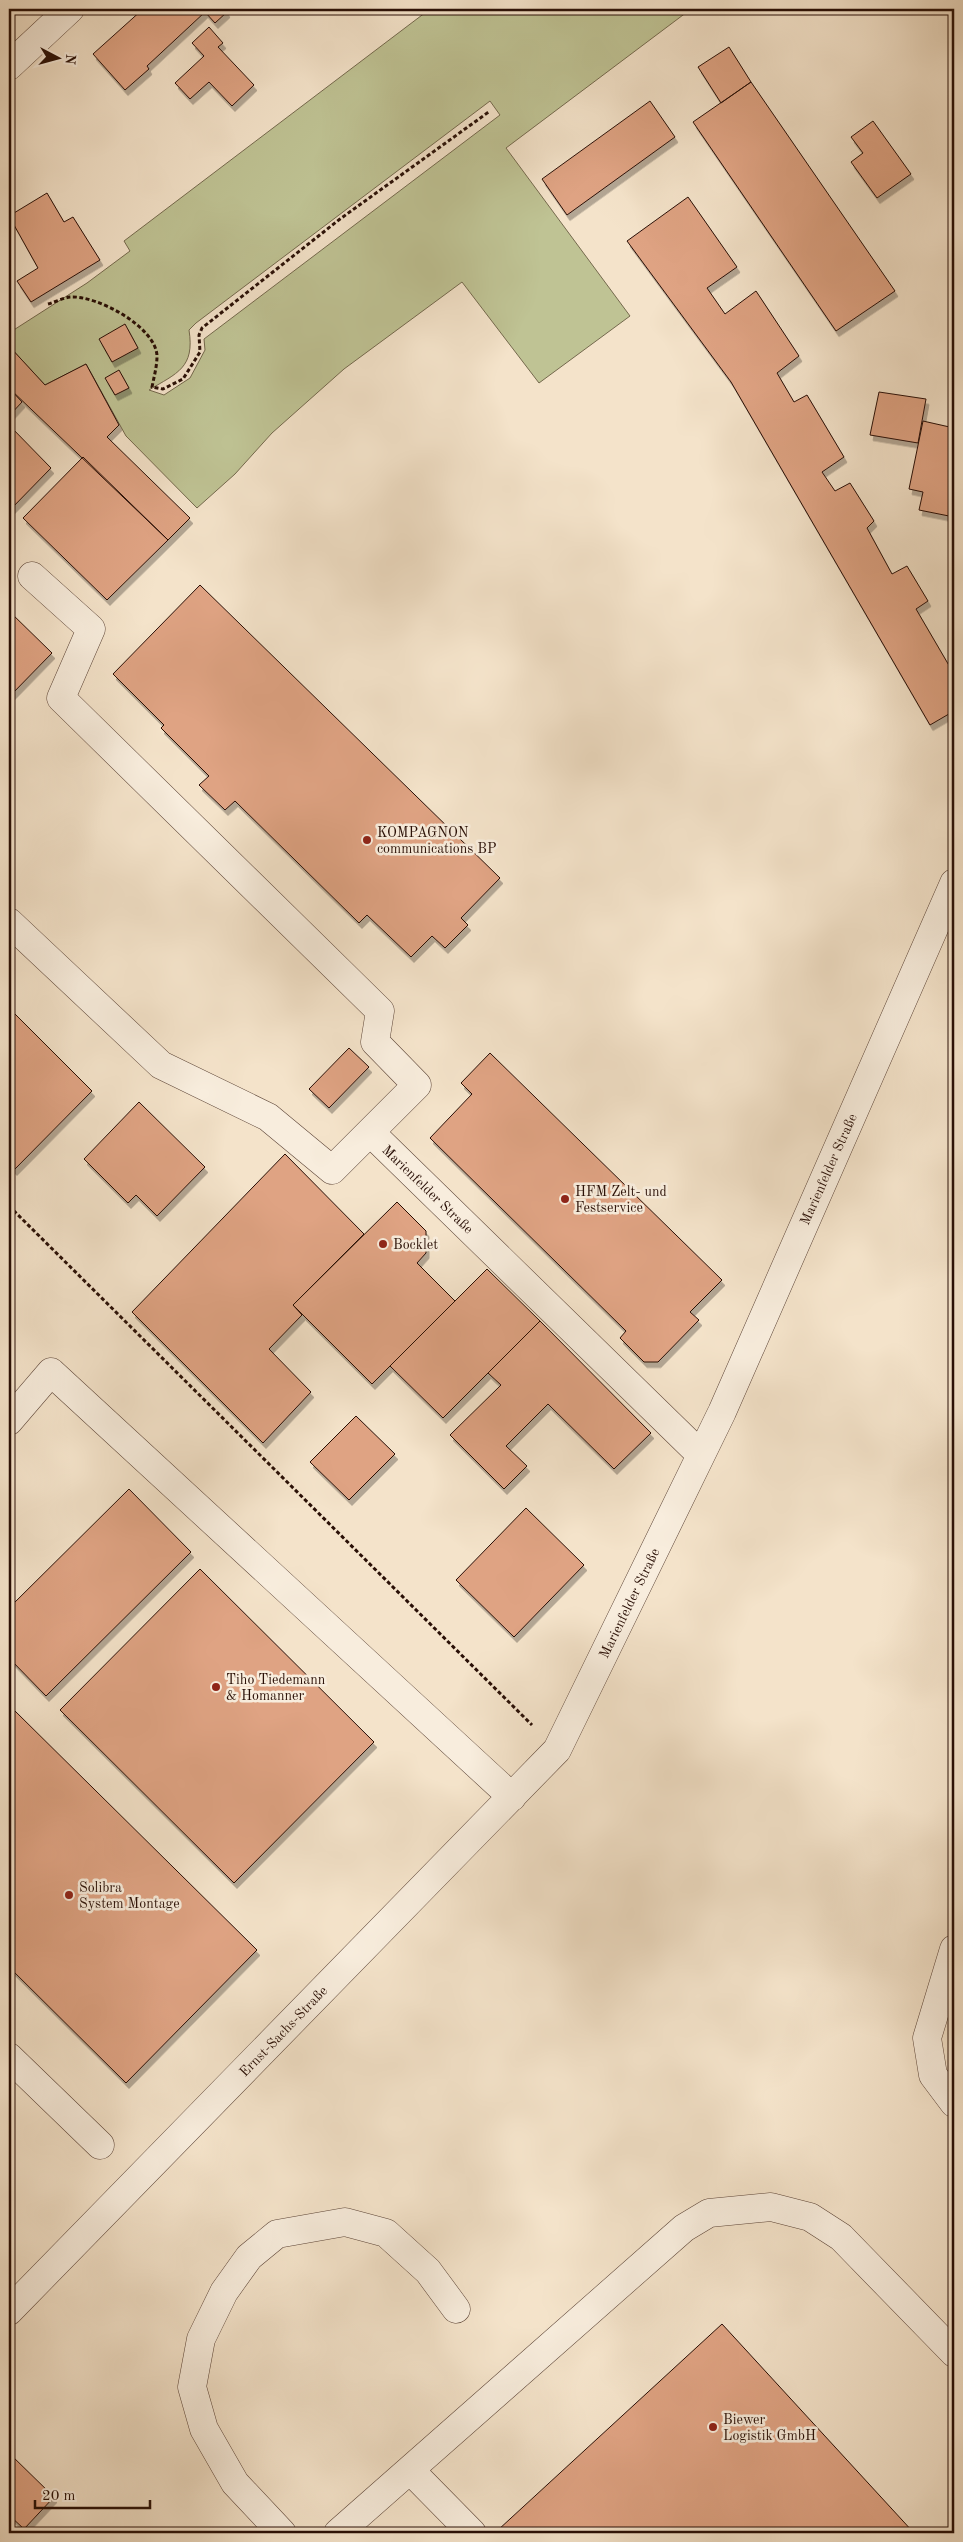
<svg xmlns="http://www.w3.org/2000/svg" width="963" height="2542" viewBox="0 0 963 2542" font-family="'Old Standard TT',serif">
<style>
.green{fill:#bfc394;stroke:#74694d;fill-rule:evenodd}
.building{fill:#dfa383;stroke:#290f06;filter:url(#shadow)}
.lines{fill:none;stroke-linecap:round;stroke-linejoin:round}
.minor-casing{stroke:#5c4437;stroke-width:29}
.path{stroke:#290f06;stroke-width:3;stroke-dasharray:4 2.5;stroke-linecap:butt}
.minor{stroke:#f8eddd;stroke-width:28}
.poi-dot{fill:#8f2418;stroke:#f8eddd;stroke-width:2}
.labels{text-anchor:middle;stroke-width:5;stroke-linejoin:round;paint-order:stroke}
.poi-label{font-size:14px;fill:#290f06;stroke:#f8eddd;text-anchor:start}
.street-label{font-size:14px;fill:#290f06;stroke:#f8eddd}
</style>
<defs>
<filter id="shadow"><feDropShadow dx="3" dy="5.5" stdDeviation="0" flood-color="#0004"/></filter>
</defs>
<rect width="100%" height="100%" fill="#f4e3ca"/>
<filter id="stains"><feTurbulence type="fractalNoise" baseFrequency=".004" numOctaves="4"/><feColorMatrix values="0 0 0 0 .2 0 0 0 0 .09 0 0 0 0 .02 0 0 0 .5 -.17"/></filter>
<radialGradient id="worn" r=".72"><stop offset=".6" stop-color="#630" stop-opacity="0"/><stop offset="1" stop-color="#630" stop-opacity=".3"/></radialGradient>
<path class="green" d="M430,9H691L506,148L630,316L539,383L462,282L344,369L272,433L235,474L197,508L126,436L86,364L45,385L9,346V333L87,283L130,251L124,241ZM490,101L500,115L204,339L205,350L190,378L164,395L149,390C177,373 195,368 189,330L196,323Z"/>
<path class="building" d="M143,9H225L227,12L215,23L205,12L147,66L149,69L125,90L93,54Z
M209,27L223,43L218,47L254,85L232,106L209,82L190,99L175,83L204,56L192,43Z
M729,47L751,82L721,103L698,67Z
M751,82L895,291L836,331L693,122Z
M650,101L675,137L567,215L542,179Z
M873,121L911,174L877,198L851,162L863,153L851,137Z
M47,193L64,222L73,217L100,260L31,302L17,281L38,268L9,216Z
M688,197L737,267L707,288L725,314L756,291L799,356L777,373L794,402L807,395L844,457L822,472L835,491L850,483L874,521L867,528L892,574L907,566L928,601L916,609L954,674V678L951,681L954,688V711L930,725L731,382L627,241Z
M125,324L138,348L112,362L99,339Z
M9,346L45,385L86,364L119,425L107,437L190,518L168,540L9,388Z
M119,370L129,388L115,395L105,378Z
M9,388L22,402L9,416Z
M879,392L926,399L918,443L870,435Z
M923,421L954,428V517L919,510L923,492L909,489Z
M9,425L51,468L9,511Z
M83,457L168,540L107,600L23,518Z
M200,585L500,878L461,918L468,925L445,948L432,936L411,957L367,915L359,923L235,801L225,810L199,785L209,776L161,728L164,725L113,674Z
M9,611L52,653L9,697Z
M9,1008L92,1091L14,1170L9,1165Z
M349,1048L369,1067L329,1108L309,1089Z
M490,1053L722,1280L690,1312L699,1320L658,1362H644L620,1338L626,1331L430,1138L472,1094L461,1083Z
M139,1102L205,1167L157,1216L136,1195L128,1203L84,1159Z
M285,1154L364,1234L293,1305L302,1315L269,1349L311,1392L263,1443L132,1312Z
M397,1202L426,1231V1253L417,1263L455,1301L372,1384L293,1305Z
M487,1269L540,1321L443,1418L390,1366Z
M540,1321L651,1433L614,1469L548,1404L506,1446L527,1466L504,1489L450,1435L501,1385L488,1373Z
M356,1416L395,1454L349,1500L310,1462Z
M129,1489L191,1552L46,1696L9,1658V1608Z
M526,1508L584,1565L514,1637L456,1580Z
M200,1569L374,1742L234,1883L60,1710Z
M14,1710L257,1950L126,2083L9,1967V1715Z
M722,2324L914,2533H502L498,2530Z
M9,2453L54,2497L24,2529L9,2515Z"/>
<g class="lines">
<defs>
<path id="minor" d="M9,66L70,9
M32,576L91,629L61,698L380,1011L375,1042L417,1085L370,1132L701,1455
M9,922L161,1065L268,1117L332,1170L370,1132
M9,1421L51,1372L512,1797
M954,1949L927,2038L933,2075L954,2103
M9,2057L100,2145
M9,2311L557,1750L722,1412L954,883
M410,2470L472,2533
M282,2533L235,2483L204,2429L192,2387L201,2339L224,2292L249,2257L277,2234L345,2222L386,2233L428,2271L456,2309
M338,2533L684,2228L709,2213L771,2207L810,2217L841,2237L954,2353"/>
</defs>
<use href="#minor" class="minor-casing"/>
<path class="path" d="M48,304C55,302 63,298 70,297C97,295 156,327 157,356C157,366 154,377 152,387L163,389L183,379L200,352L199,335L202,328L340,219L490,111
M9,1206L532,1725"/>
<use href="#minor" class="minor"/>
</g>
<g class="poi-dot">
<circle cx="367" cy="840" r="5"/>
<circle cx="565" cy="1199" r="5"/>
<circle cx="383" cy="1244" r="5"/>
<circle cx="216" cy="1687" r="5"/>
<circle cx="69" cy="1895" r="5"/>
<circle cx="713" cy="2427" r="5"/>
</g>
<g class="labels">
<g class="poi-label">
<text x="377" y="837">KOMPAGNON<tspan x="377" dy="16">communications BP</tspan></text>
<text x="575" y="1196">HFM Zelt- und<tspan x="575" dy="16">Festservice</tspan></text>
<text x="393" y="1249">Bocklet</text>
<text x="226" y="1684">Tiho Tiedemann<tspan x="226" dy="16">&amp; Homanner</tspan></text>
<text x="79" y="1892">Solibra<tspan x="79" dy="16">System Montage</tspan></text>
<text x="723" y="2424">Biewer<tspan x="723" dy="16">Logistik GmbH</tspan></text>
</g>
<g class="street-label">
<text transform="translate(828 1169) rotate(-66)" y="5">Marienfelder Straße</text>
<text transform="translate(428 1189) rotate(44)" y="5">Marienfelder Straße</text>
<text transform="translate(629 1603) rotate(-64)" y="5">Marienfelder Straße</text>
<text transform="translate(283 2031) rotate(-46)" y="5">Ernst-Sachs-Straße</text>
</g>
</g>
<rect width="963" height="2542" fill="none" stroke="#f4e3ca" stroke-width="30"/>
<rect x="10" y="10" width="943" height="2522" fill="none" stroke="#290f06" stroke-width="2.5"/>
<rect x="15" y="15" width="933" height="2512" fill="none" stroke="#290f06"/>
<g transform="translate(58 58) rotate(96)" stroke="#f8eddd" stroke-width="4" paint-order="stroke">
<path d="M0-4L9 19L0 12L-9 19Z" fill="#290f06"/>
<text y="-8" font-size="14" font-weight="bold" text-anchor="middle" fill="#290f06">N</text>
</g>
<path d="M35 2500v8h115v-8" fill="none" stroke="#290f06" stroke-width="2.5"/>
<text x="42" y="2500" font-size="15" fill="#290f06" stroke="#f8eddd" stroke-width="4" paint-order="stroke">20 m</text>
<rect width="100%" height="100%" filter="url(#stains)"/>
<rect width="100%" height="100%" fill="url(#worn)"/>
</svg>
